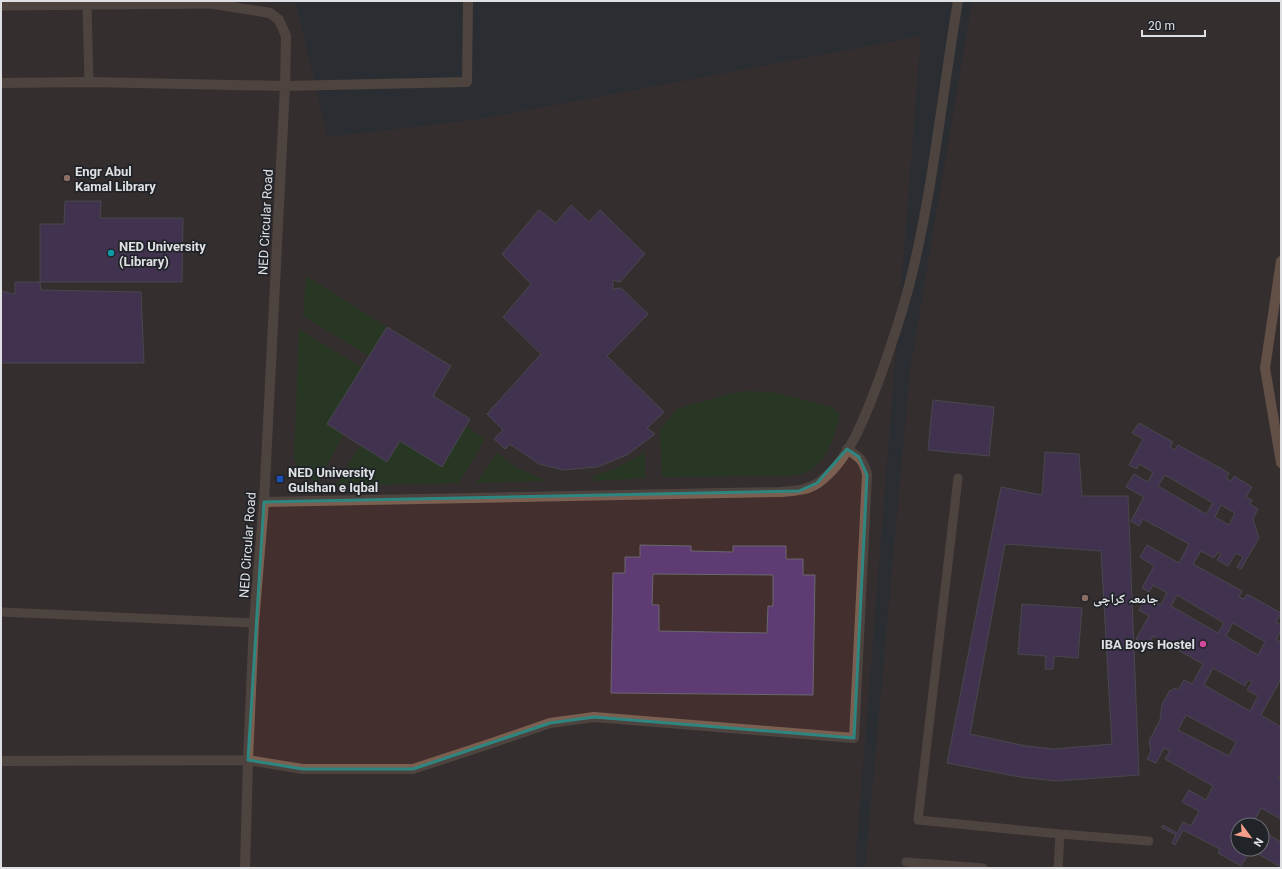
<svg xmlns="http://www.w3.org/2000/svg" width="1282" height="869" viewBox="0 0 1282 869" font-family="Roboto,'Noto Naskh Arabic',sans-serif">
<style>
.education{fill:#432f2e;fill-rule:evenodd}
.green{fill:#264414}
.building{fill:#5e3b73;stroke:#6a676d;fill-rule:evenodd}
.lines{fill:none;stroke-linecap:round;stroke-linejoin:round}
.service{stroke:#7b5f50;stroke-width:9}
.minor{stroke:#7b5f50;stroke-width:10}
.secondary{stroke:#a77b63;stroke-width:10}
.marked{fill:none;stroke:#2e8680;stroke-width:3;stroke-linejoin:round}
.education-dot{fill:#8d6e63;stroke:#202328;stroke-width:1.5}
.culture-dot{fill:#0f9aa8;stroke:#202328;stroke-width:1.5}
.transit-dot{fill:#1a4fb4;stroke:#202328;stroke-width:1.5}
.hotel-dot{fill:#d1479c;stroke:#202328;stroke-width:1.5}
.labels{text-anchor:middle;stroke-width:3.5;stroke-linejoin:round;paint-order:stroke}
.poi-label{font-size:13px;font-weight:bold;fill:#dee0e3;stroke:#202328;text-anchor:start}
.street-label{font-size:13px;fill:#dee0e3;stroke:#202328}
</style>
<rect width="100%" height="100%" fill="#2a2d32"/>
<path class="education" d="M1,1H295L328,137L480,119L921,36L855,868H1Z
M972,1H1281V868H865L910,370ZM1238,825H1262V849H1238Z"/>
<path class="green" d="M306,276L387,327L369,356L303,316Z
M299,329L362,368L327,424L343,435L317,484L298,468L294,459Z
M750,391L778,393L832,407L840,415C834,437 830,457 809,471C804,474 797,475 791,476L662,477L660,429L677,409L732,393Z
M466,426L485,439L459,483L335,486L361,445L387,462L400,441L442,466Z
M645,452V478L593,481V476L614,469Z
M497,453L517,468L547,481L476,483Z"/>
<path class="building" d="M65,201H101L100,218H183L182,282H40V224H64Z
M571,205L589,222L600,210L645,254L620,282L613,280V289L621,288L648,314L607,356L664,412L647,428L655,434L627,455L597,467L564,470L539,464L510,444L505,449L494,439L503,430L487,414L541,354L503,317L531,284L502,254L539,210L556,223Z
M15,282H40L41,290L141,292L144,363H1V291L15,294Z
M387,327L451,366L433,396L470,419L442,467L400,441L387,462L327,424Z
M933,400L994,407L989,456L928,450Z
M1139,423L1173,442L1170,447L1175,450L1178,445L1229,473L1226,478L1231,481L1234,476L1252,487L1246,497L1252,500L1250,504L1258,509L1253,519L1259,538L1241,569L1237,567L1243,557L1236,553L1228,566L1217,560L1221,554L1218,552L1214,558L1201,551L1193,564L1242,591L1239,597L1244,599L1247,594L1281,613L1276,622L1281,625V630L1276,639L1281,642V679L1261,715L1281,727V773L1278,779L1281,780V819L1261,808L1252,825H1238V849H1262V831L1281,842V867L1251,850L1241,866L1218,853L1220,849L1183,830L1175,845L1172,843L1176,835L1161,827L1163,825L1177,833L1183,822L1191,826L1199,811L1182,802L1189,790L1206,800L1213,786L1165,759L1170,751L1164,748L1156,763L1147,759L1151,751L1149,741L1160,720L1162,704L1170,690L1172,691L1174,688L1178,690L1184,680L1192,684L1203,664L1153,636L1148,646L1136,639L1149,616L1139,610L1146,597L1161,605L1167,593L1153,585L1149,592L1142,588L1154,566L1140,557L1147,545L1179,563L1189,544L1143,519L1139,526L1131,521L1144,497L1126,487L1134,474L1148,482L1153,472L1139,464L1137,469L1129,465L1143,439L1132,433ZM1165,475L1213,503L1206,514L1158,486ZM1221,505L1235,513L1229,525L1215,517ZM1177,595L1224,623L1218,633L1171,606ZM1233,623L1265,642L1258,655L1226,636ZM1213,668L1245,686L1248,680L1252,682L1247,690L1258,696L1250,711L1204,685ZM1186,715L1236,742L1229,756L1178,730Z
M1045,452L1079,454L1082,496H1128L1139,775L1056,781L1020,777L947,763L1001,487L1042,495ZM1005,544L1101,551L1112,744L1054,749L1026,746L970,734Z
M640,545L691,546V551L733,552V546H786V559H803V575H815L813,695L611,693L613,573H625V557H640ZM653,574L773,575V606H768L767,633L659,631V605H652Z
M1022,604L1082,608L1078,658L1054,656L1053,669H1045L1046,656L1018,654Z"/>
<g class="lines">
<path class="service" d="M1,6L214,4
M87,6L89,82
M958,478L918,820L1060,834
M1,612L254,623
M906,862L983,868
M1058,868L1060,834L1149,841"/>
<path class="minor" d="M1,83L89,82L285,86L467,82L468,1
M264,502L780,492C793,491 806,491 818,483C850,461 867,412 880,377C891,346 902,314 910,282C933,191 942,94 958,1
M1,761L248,760L254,623L264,502L285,86L286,36L279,20L270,13L214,4V1
M245,868L248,760L303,769H413L486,745L550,723L594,717L854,738L867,475C864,460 859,457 847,449"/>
<path class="secondary" d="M1281,261L1265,368L1281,463"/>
</g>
<path d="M0 0H1282V869H0ZM847,449L859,457L867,475L854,738L594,717L550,723L413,769H303L248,760L264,502L799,491L817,483Z" fill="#2a2d32" fill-opacity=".55" fill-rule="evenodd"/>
<path class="marked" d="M847,449L859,457L867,475L854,738L594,717L550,723L413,769H303L248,760L264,502L799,491L817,483Z"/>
<g class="education-dot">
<circle cx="67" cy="178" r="4"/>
<circle cx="1085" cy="598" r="4"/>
</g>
<circle class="culture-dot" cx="111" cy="253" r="4"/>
<rect class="transit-dot" x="276" y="475" width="8" height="8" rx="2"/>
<circle class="hotel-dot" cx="1203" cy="644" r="4"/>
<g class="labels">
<g class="poi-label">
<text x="75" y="176">Engr Abul<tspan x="75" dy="15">Kamal Library</tspan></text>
<text x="119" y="251">NED University<tspan x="119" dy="15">(Library)</tspan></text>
<text x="288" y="477">NED University<tspan x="288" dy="15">Gulshan e Iqbal</tspan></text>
<text x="1093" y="603">جامعہ کراچی</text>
<text x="1195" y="649" text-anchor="end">IBA Boys Hostel</text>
</g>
<g class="street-label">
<text transform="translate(265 222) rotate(-87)" y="5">NED Circular Road</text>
<text transform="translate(247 545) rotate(-86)" y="5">NED Circular Road</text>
</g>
</g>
<rect width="1282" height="869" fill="none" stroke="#dee0e3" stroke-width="4"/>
<g transform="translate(1250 837) rotate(122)"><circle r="19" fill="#202328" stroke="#6c6f73"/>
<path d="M0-3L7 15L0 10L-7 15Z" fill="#f49e8a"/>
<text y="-6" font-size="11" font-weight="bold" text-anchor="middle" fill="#dee0e3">N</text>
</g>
<path d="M1142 30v6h63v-6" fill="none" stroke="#dee0e3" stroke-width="2"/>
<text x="1148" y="30" font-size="12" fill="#dee0e3" stroke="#202328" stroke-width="3" paint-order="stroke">20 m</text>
</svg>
